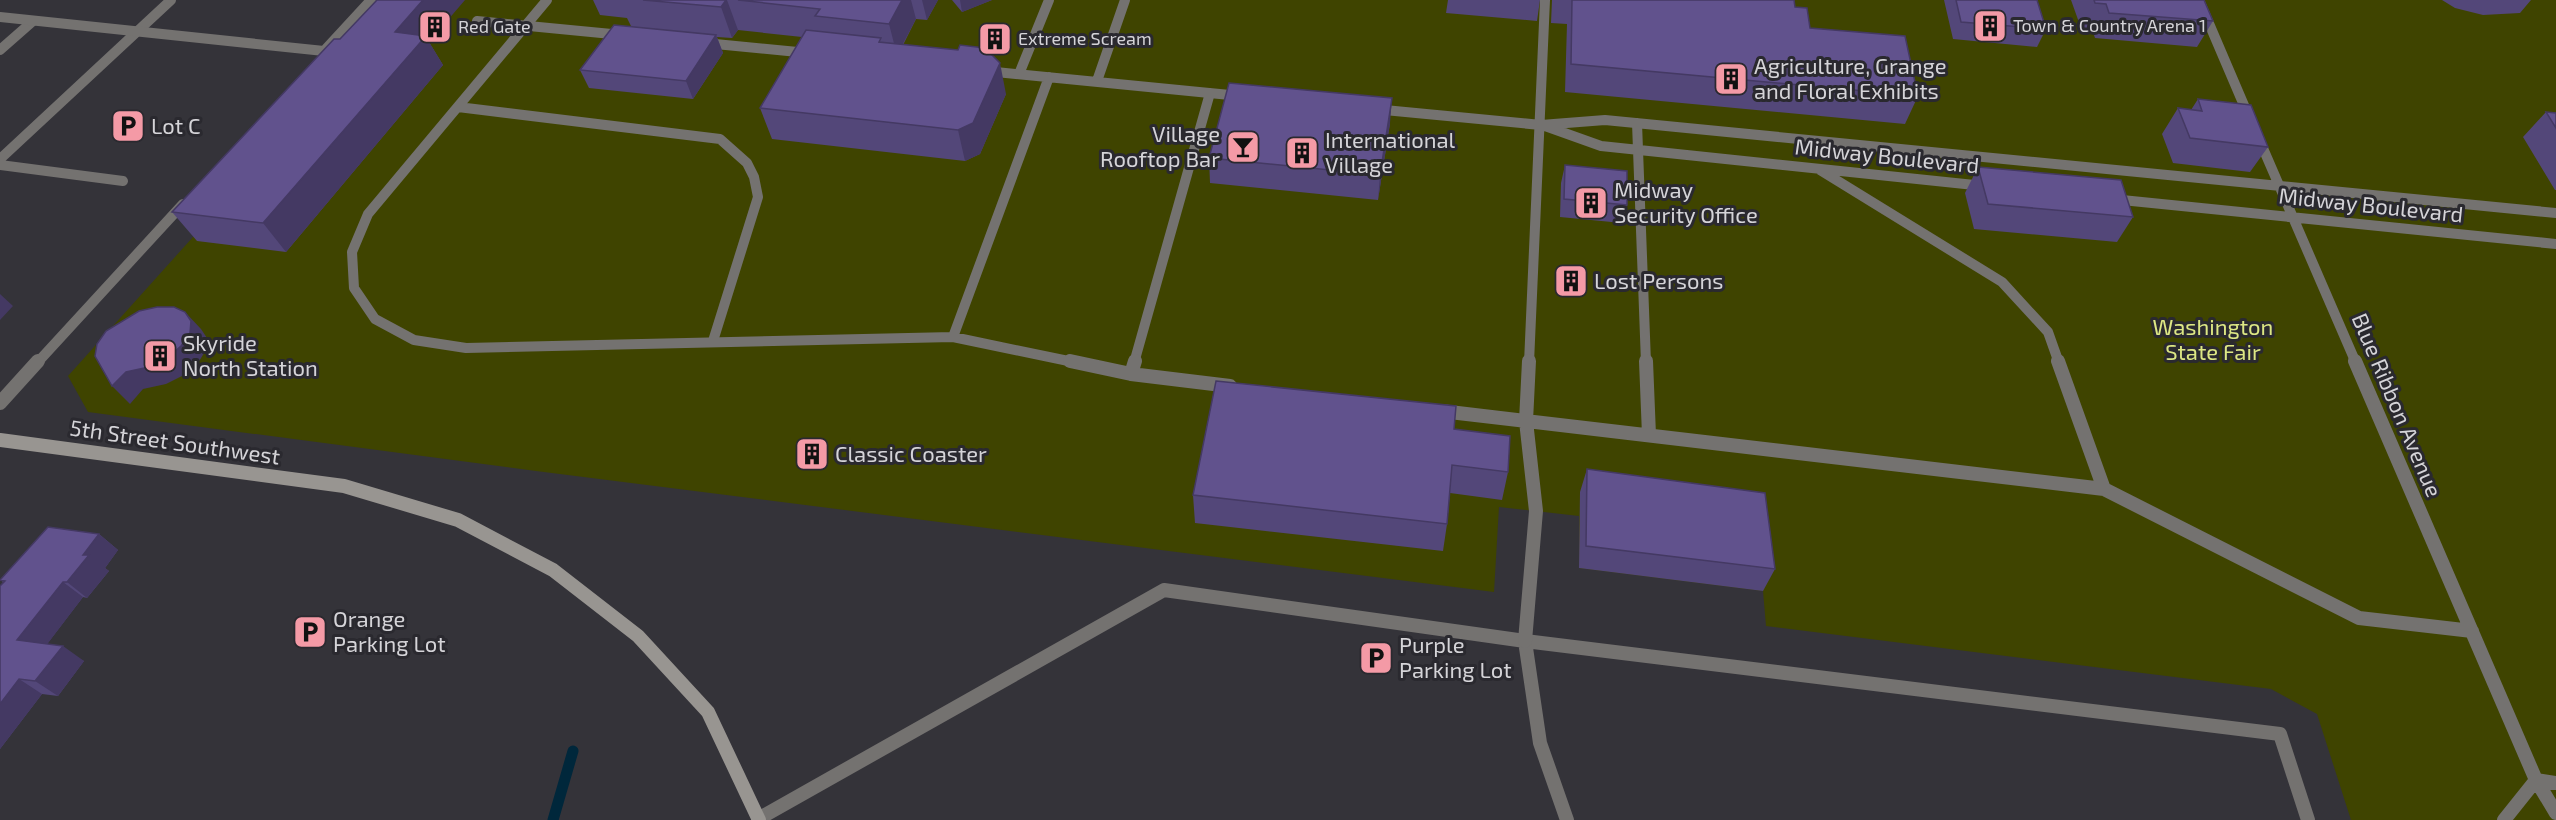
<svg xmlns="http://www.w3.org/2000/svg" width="2556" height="820" viewBox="0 0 2556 820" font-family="'Exo 2',sans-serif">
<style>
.green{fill:#3f4400}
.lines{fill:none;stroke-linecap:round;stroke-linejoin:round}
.stream{stroke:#00273b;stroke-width:11}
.service-far1{stroke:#747270;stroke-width:10}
.service{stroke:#747270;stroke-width:14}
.pedestrian-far1{stroke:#747270;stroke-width:10}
.pedestrian{stroke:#747270;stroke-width:14}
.minor-far1{stroke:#747270;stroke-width:10}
.minor{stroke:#747270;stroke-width:14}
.secondary{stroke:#989591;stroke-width:14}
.wall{fill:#534779}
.shaded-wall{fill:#443963}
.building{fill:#61528d;stroke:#443963;stroke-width:1.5}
.labels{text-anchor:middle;stroke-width:6;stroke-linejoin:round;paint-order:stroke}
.far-poi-label{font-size:18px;fill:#d5d4d8;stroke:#2a292f;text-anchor:start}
.poi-label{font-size:22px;fill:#d5d4d8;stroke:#2a292f;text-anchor:start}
.street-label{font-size:22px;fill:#d5d4d8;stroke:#2a292f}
.park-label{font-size:22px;fill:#dde784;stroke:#2a292f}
</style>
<rect width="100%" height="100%" fill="#343339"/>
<path class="green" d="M423,0H2556V820H2351L2317,714L2271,689L1766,626L1763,591L1579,568V516L1499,507L1494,592L536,471L88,412L68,376L335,79Z"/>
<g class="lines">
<path class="stream" d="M553,820L573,751"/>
<path class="service-far1" d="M0,50L33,21
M0,159L171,0
M0,165L123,181"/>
<path class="service" d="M1525,641L1540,743L1567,820
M758,819L1164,590L1525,641L2280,734L2308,820"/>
<path class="pedestrian-far1" d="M547,0L368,214L352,252L354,288L375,319L414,340L466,348L953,337L1078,363
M2199,0L2249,117
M477,21L622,35
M705,43L808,53
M986,71L1240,96
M1019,74L1049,0
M1097,81L1125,0
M458,107L720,139L747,163L754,177L758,197L713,341
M1374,109L1541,125L1605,120L2556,213
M1637,123L1646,363
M1545,126L1601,146L1984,186
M2259,139L2356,363
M1820,170L2002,282L2048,332L2059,363
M2112,199L2556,244
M953,337L1049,77
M1134,363L1210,93
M1529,363L1545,0"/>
<path class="pedestrian" d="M1070,361L1131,374L1230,386
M1646,361L1649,435
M2058,361L2104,489
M2355,361L2536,780L2504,820
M1131,374L1135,361
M1441,411L2104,489L2359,618L2472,631
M1525,641L1536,511L1526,421L1529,361
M2536,780L2556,813
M2536,780L2556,783"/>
<path class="minor-far1" d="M0,17L324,51
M325,50L371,0
M37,363L183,204"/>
<path class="minor" d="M0,403L38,361"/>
<path class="secondary" d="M0,440L344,486L458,520L553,570L638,636L708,712L759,820"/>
</g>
<path class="wall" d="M593,0H938L927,20L916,19L903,45L1006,94L980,154L965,161L772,139L760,108L802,37L738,30L732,38L717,37L723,53L693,99L589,88L580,70L631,26L627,18L600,15Z
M952,0H992L962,12Z
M1448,0H1540L1537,21L1446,13Z
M1552,0H1794L1795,7L1810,28L1918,96L1905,124L1565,92L1567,24L1551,23Z
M1944,0H2037L2046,29L2037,47L1953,39Z
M2071,0H2204L2213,21L2197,47L2095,38L2092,29L2081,28Z
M2442,0H2531L2520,13L2483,15L2455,8Z
M340,39L429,42L443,65L286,252L197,241L172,212Z
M2198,99L2268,147L2250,172L2173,163L2162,134L2178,108L2191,110Z
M2546,112L2556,113V190H2555L2523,137Z
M1390,123L1378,200L1210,183L1209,158Z
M1565,165L1627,205L1622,223L1560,217L1561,183Z
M1978,167L2133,217L2117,242L1974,229L1965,193Z
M1454,429L1508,472L1502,500L1450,493L1447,524L1443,551L1195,523L1193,495Z
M1587,469L1775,569L1763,591L1579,568L1580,492Z
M99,534L118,550L105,568L109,571L87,598L83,597L47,644L84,661L58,696L42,694L0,749V586L3,582L0,580Z"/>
<path class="shaded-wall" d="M423,0H465L429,42L443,65L286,252L263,223L395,32Z
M726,0H727L738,30L732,38L721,7Z
M902,0H911L916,19L897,55L889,24Z
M922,0H938L927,20Z
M960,0H992L962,12Z
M716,35L723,53L693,99L686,81Z
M1000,63L1006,94L980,154L965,161L958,130Z
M1392,98L1390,123L1378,200L1380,175Z
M0,294L13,306L0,320Z
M185,312L201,329L207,338L206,350L198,363L184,375L166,384L143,389L130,404L112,386Z
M99,534L118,550L105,568L109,571L87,598L67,582L83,555Z
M63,582L83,597L39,655L17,640Z
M63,646L84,661L58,696L35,681Z
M19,679L42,694L0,749V704Z"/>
<path class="building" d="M377,0H423L395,32L426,36L263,223L172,212L334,39H340Z
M643,0H726L721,7Z
M738,0H902L889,24L815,16L820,9Z
M1572,0H1794L1795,7L1807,8L1810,28L1905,36L1918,96L1571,64Z
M1956,0H2037L2046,29L1961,22Z
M2094,0H2204L2213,21L2109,13L2106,4L2095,3Z
M614,25L716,35L686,81L580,70Z
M806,30L881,38L879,42L958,50L960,45L985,48L1000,63L973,123L958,130L760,108Z
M1229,83L1392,98L1380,175L1209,158Z
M2198,99L2251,105L2268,147L2190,138L2178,108L2202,111Z
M2546,112L2556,113V128Z
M1565,165L1627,171V205L1564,199Z
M1978,167L2121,180L2133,217L1988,204Z
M157,307H174L185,312L191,321L190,333L181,346L167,358L149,367L126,372L112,386L95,356L97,344L106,331L139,311Z
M1216,381L1456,406L1454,429L1510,436L1508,472L1452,465L1447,524L1193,495Z
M1587,469L1765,493L1775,569L1586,546Z
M48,527L99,534L83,555H89L67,582H63L17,640L63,646L35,681L19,679L0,704V586L5,581L0,580Z"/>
<defs>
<symbol id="building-square" viewBox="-11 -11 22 22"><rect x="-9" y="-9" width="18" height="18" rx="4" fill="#f49aa6" stroke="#2a292f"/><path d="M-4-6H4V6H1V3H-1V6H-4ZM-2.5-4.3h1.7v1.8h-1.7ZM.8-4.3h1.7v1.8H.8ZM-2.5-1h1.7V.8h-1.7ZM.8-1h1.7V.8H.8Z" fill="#111"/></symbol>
<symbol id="parking-square" viewBox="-11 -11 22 22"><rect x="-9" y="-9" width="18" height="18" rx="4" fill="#f49aa6" stroke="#2a292f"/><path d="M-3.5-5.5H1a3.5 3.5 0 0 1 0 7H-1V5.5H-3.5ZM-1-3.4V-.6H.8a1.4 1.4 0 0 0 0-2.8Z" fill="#111"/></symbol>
<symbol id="bar-square" viewBox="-11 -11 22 22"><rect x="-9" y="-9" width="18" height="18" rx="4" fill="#f49aa6" stroke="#2a292f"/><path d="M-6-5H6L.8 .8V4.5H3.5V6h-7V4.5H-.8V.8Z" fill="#111"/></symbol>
</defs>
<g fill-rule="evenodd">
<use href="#building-square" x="1971" y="7" width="38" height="38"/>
<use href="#building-square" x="416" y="8" width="38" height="38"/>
<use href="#building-square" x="976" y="20" width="38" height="38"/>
<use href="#building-square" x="1712" y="60" width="38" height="38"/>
<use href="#parking-square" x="109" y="107" width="38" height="38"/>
<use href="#bar-square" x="1224" y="128" width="38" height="38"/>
<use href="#building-square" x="1283" y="134" width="38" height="38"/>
<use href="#building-square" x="1572" y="184" width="38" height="38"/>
<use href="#building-square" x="1552" y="262" width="38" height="38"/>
<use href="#building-square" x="141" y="337" width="38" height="38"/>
<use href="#building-square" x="793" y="435" width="38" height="38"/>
<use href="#parking-square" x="291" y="613" width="38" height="38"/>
<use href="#parking-square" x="1357" y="639" width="38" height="38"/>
</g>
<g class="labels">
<g class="far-poi-label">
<text x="2013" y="32">Town &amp; Country Arena 1</text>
<text x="458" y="33">Red Gate</text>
<text x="1018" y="45">Extreme Scream</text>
</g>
<g class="poi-label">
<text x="1754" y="74">Agriculture, Grange<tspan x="1754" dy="25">and Floral Exhibits</tspan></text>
<text x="151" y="134">Lot C</text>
<text x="1220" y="142" text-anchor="end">Village<tspan x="1220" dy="25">Rooftop Bar</tspan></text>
<text x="1325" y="148">International<tspan x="1325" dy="25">Village</tspan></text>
<text x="1614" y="198">Midway<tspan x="1614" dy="25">Security Office</tspan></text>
<text x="1594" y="289">Lost Persons</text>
<text x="183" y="351">Skyride<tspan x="183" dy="25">North Station</tspan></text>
<text x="835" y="462">Classic Coaster</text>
<text x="333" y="627">Orange<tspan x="333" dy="25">Parking Lot</tspan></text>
<text x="1399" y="653">Purple<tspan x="1399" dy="25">Parking Lot</tspan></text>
</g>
<g class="street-label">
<text transform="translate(1887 156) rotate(6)" y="8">Midway Boulevard</text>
<text transform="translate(2371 205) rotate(6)" y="8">Midway Boulevard</text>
<text transform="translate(2397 405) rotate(67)" y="8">Blue Ribbon Avenue</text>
<text transform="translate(175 442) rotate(8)" y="8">5th Street Southwest</text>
</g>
<g class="park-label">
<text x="2213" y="335">Washington<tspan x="2213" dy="25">State Fair</tspan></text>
</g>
</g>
</svg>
